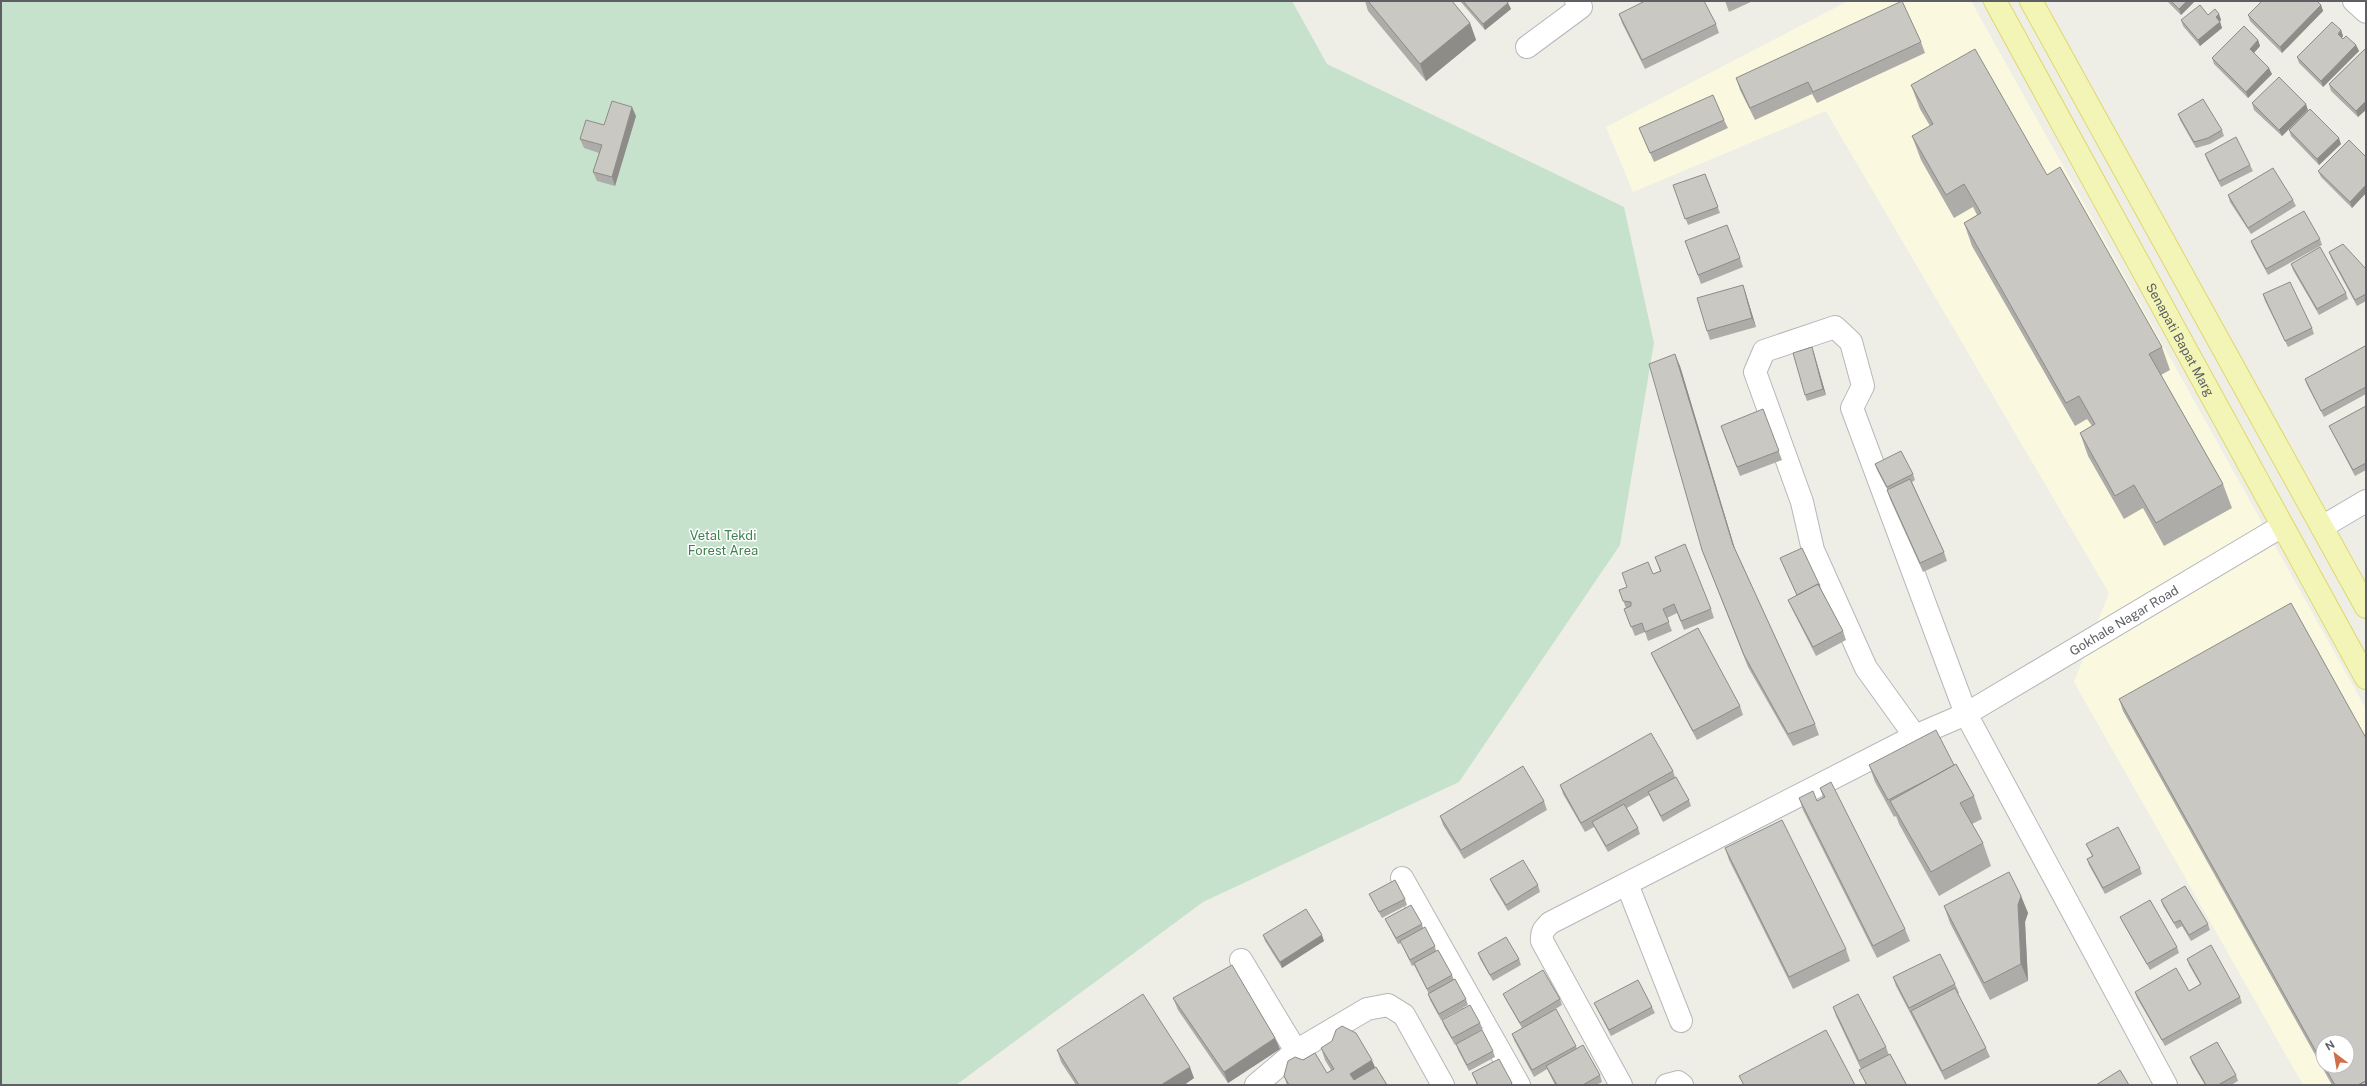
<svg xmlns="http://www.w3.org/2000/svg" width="2367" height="1086" viewBox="0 0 2367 1086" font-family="'Public Sans',sans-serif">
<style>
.commercial{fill:#faf9e0;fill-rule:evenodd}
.green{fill:#c6e2cc}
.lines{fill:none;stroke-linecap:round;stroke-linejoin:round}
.minor-casing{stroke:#b6b7bb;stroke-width:24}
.tertiary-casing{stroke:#b6b7bb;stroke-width:24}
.primary-casing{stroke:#e0d76e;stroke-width:24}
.minor{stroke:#fff;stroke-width:22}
.tertiary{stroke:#fff;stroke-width:22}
.primary{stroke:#f2f5b5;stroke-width:22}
.wall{fill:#aeaca8;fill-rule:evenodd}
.shaded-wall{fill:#8d8c88}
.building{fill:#cac8c3;stroke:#8d8c88}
.labels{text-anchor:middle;stroke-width:3;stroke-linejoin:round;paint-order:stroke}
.street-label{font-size:13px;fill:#5e5f65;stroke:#fff}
.park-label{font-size:13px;fill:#418151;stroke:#fff}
</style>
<rect width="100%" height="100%" fill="#eeeee6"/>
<path class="commercial" d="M1848,1H1971L2366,709V1085H2303L2074,682L2109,593L1826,111L1633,192L1606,127ZM2323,1042H2347V1066H2323Z"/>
<path class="green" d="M1,1H1292L1327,64L1624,207L1654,343L1620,545L1459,782L1203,902L956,1085H1Z"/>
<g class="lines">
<defs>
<path id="minor" d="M1527,47L1581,7L1576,1
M2322,527L2366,501
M1402,878L1519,1085
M1627,884L1681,1021
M1241,960L1296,1051
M1256,1085L1296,1051L1367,1009L1388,1005L1404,1015L1443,1085
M1621,1085L1542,941C1541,932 1544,929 1550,923L1915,736L1966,714L1852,408L1863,386L1851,342L1835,327L1764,351L1755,372L1802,502L1813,550L1866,668L1915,736
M1667,1085L1678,1082L1682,1085"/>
<g id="tertiary">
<path d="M2354,1L2366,12"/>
<path id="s1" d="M2166,1085L1966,714L2282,526"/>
</g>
<g id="primary">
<path id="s2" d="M1995,1L2366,678"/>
<path d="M2031,1L2366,607"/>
</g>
</defs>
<use href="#minor" class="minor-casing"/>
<use href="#tertiary" class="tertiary-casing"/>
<use href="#primary" class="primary-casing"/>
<use href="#minor" class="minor"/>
<use href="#tertiary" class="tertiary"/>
<use href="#primary" class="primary"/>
</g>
<path class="wall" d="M1365,1H1452L1470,23L1476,40L1426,81L1368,11Z
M1460,1H1507L1511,9L1485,30Z
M1725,1H1753L1729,12Z
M2167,1H2195L2181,15Z
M2321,5L2323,11L2282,53L2250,21L2248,15Z
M1619,14L1716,24L1719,33L1645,69L1622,23Z
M2219,14L2221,20L2220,21L2222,28L2200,46L2183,26L2181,20L2208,15Z
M2341,30L2343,36L2342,38L2343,39L2356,45L2359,51L2323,87L2299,63L2297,57Z
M2258,40L2260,46L2254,53L2272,74L2248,98L2214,64L2212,58Z
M1921,42L1925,53L1817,103L1812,94L1755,120L1740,90L1736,78Z
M2365,49L2358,117L2331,91L2329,84Z
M1911,85L2047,175L2162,347L2170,370L2161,375L2223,484L2232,508L2164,546L2143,508L2124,519L2088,456L2080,433L2092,426L2087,419L2075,426L1972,246L1964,223L1977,215L1973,207L1954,218L1921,160L1912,136L1930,126L1920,109Z
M2252,103L2308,110L2282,136L2254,110Z
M2178,114L2222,130L2224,136L2210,144L2196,148L2180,120Z
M636,116L615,186L597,181L593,172L599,153L584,148L580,139L604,125Z
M1724,120L1728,128L1654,162L1643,137L1639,128Z
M2289,130L2341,144L2319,165L2291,136Z
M2205,154L2250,165L2253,171L2221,187L2207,160Z
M2366,157V193L2352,208L2321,177L2318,171Z
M1705,174L1720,213L1688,225L1673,185Z
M2228,195L2293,200L2296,206L2251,234L2230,202Z
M2320,239L2322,245L2268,275L2253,247L2251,241Z
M1685,241L1740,258L1743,267L1701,284Z
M2329,252L2366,269V301L2357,306L2331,258Z
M2291,264L2346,293L2348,299L2319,315L2293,270Z
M1743,285L1756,327L1710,340L1707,331Z
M2263,294L2312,328L2314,334L2288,347L2265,301Z
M1812,347L1826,395L1807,401L1805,395Z
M2366,349V394L2324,417L2307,385L2305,379Z
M1680,366L1735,549L1815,724L1819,735L1793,746L1748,667L1702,550Z
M2366,406V470L2355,476L2332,432L2329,426Z
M1763,409L1782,460L1740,476L1724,435Z
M1875,464L1913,474L1915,480L1912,482L1944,552L1947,561L1923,572L1890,499L1887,490V489L1877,470Z
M1655,557L1711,609L1714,618L1684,630L1677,613L1667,618L1672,631L1648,641L1645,632L1635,636L1624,609L1626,608L1619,590L1627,587L1653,574L1660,571Z
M1780,558L1820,586L1822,591L1843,631L1846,640L1816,656L1792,609L1788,600L1797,596Z
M1651,653L1740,706L1743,715L1697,740L1655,662Z
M2119,699L2366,1085H2332L2123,711ZM2323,1042L2347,1066H2323Z
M1869,765H1953L1974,796L1982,819L1972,824L1983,843L1991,866L1939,896L1899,824L1896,816L1894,817L1875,782Z
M1673,771L1675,777L1689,800L1691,806L1663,822L1649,795L1627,808L1638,828L1640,834L1608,852L1594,827L1585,832L1563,794L1560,785Z
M1820,788L1905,929L1910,941L1877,958L1803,810L1799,798L1817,801L1823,797Z
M1544,801L1547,810L1464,859L1443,825L1440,816Z
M2086,844L2140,868L2142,874L2105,894L2089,865L2087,859L2092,856Z
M1725,848L1846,949L1850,961L1793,989L1729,860Z
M1490,879L1538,885L1540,892L1508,911L1493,886Z
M1369,894L1405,899L1407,905L1382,918L1372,900Z
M2021,896L2028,913L2025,922L2028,981L1990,1000L1950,923L1944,906Z
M2161,900L2208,924L2210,930L2191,941L2182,926L2177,929L2163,906Z
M2120,917L2177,947L2179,953L2150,970L2123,923Z
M1385,919L1422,924L1423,928L1435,946L1436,951L1452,975L1454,980L1466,999L1468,1005L1441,1020L1430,1000L1428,994H1429L1416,969L1414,965L1412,966L1401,943L1398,944L1388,925Z
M1263,935L1324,941L1282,968L1265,941Z
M1478,953L1519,959L1521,965L1493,981L1480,959Z
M2187,959L2240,997L2242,1003L2165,1046L2137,998L2135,992L2189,991L2200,984L2189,965Z
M1893,977L1955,984L1959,993L1958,994L1986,1048L1990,1057L1945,1080L1896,986Z
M1503,994L1560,999L1562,1005L1534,1022L1576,1046L1577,1049L1600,1075L1602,1082L1596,1085H1555L1547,1069L1534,1077L1514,1040L1512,1034L1522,1028L1506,1000Z
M1173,998L1280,1049L1228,1083L1178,1010Z
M1594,1003L1652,1007L1655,1013L1611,1036L1597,1009Z
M1833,1007L1886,1047L1889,1055L1890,1054L1907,1085H1866L1862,1076L1859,1070L1861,1069L1836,1016Z
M1442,1020L1480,1023L1483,1029L1455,1045L1444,1026Z
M1456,1044L1493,1051L1495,1057L1469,1071L1458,1050Z
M1321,1048L1375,1067L1387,1085H1287L1284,1076L1327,1073L1331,1070L1325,1060Z
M1057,1050L1194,1078L1184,1085H1076L1061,1062Z
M2190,1057L2236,1075L2238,1081L2231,1085H2205L2192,1063Z
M1472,1073L1512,1083L1513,1085H1477Z"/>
<path class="shaded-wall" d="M2187,1H2195L2181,15L2179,9Z
M1508,3L1511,9L1485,30L1483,24Z
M2321,5L2323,11L2282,53L2280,47Z
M2219,14L2221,20L2218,23L2216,17Z
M2220,22L2222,28L2200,46L2198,40Z
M1470,23L1476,40L1426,81L1420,64Z
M2341,30L2343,36L2340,40L2338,34Z
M2258,40L2260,46L2252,55L2250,49Z
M2356,45L2359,51L2323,87L2321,81Z
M2269,68L2272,74L2248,98L2246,92Z
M2366,101V110L2358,117L2356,111Z
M2306,104L2308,110L2282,136L2279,130Z
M632,107L636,116L615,186L612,177Z
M2339,138L2341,144L2319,165L2317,159Z
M2366,185V193L2352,208L2350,202Z
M1743,285L1746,294L1756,327L1752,318Z
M1812,347L1814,353L1826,395L1823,389Z
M1675,354L1680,366L1737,556L1733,545Z
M2021,896L2028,913L2025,922L2028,981L2021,964L2018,905Z
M1322,935L1324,941L1282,968L1280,962Z
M1275,1038L1280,1049L1228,1083L1224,1072Z
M1372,1060L1377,1072L1356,1085L1350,1074Z
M1190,1067L1194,1078L1184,1085H1161Z"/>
<path class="building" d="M1368,1H1452L1470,23L1420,64Z
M1463,1H1507L1508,3L1483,24Z
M1645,1H1704L1716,24L1642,60L1619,14Z
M1902,1L1921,42L1813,92L1808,82L1750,108L1736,78Z
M2171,1H2187L2179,9Z
M2262,1H2317L2321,5L2280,47L2248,15Z
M2200,5L2208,15L2215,9L2219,14L2216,17L2220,22L2198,40L2181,20Z
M2332,22L2341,30L2338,34L2343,39L2346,36L2356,45L2321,81L2297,57Z
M2244,26L2258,40L2250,49L2269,68L2246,92L2212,58Z
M1975,49L2047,175L2060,167L2162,347L2149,354L2223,484L2156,523L2134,485L2115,496L2080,433L2095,424L2079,396L2066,403L1964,223L1981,213L1964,184L1946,195L1912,136L1933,124L1911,85Z
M2365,49L2366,50V101L2356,111L2329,84Z
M2279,77L2306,104L2279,130L2252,103Z
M1713,95L1724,120L1650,153L1639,128Z
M2203,99L2222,130L2208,138L2194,142L2178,114Z
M612,101L632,107L612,177L593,172L602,145L580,139L586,120L604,125Z
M2310,109L2339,138L2317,159L2289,130Z
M2236,137L2250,165L2219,181L2205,154Z
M2349,140L2366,157V185L2350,202L2318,171Z
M2273,168L2293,200L2248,228L2228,195Z
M1705,174L1718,207L1685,219L1673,185Z
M2304,211L2320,239L2266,269L2251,241Z
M1727,225L1740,258L1698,275L1685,241Z
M2343,244L2366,269V294L2355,300L2329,252Z
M2320,247L2346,293L2317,309L2291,264Z
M2290,282L2312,328L2285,341L2263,294Z
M1743,285L1752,318L1707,331L1697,298Z
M2365,346L2366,349V387L2321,411L2305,379Z
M1812,347L1823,389L1805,395L1793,353Z
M1675,354L1733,545L1815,724L1788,734L1744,655L1702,550L1649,364Z
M2366,406V463L2353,470L2329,426Z
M1763,409L1779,451L1737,467L1721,426Z
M1901,451L1913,474L1887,487L1875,464Z
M1910,479L1944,552L1920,563L1887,490Z
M1685,544L1711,609L1681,621L1674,604L1663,609L1669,622L1645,632L1642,623L1631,627L1624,609L1631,606V602L1623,601L1619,590L1627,587L1622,573L1648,562L1653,574L1661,571L1655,557Z
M1802,548L1820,586H1819L1818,584L1797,595L1780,558Z
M1818,584L1843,631L1813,647L1788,600Z
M2291,603L2366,738V1081L2358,1085H2335L2324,1066H2347V1042H2323V1064L2119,699Z
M1698,628L1740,706L1693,731L1651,653Z
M1936,730L1954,765L1927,780L1888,800L1869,765Z
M1651,733L1673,771L1581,823L1560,785Z
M1956,764L1974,796L1960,803L1983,843L1931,872L1890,801Z
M1523,766L1544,801L1461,850L1440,816Z
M1676,777L1689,800L1661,816L1648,792Z
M1831,782L1905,929L1873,946L1799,798L1813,791L1817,801L1825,797L1820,788Z
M1624,804L1638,828L1606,846L1592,822Z
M1782,820L1846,949L1789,977L1725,848Z
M2118,827L2140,868L2103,888L2087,859L2093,856L2086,844Z
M1523,860L1538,885L1506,905L1490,879Z
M2009,872L2021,896L2018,905L2021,964L1984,983L1944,906Z
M1395,880L1405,899L1379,912L1369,894Z
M2185,886L2208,924L2189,935L2180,920L2174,923L2161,900Z
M2150,900L2177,947L2147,964L2120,917Z
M1411,905L1422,924L1396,938L1385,919Z
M1306,909L1322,935L1280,962L1263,935Z
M1425,927L1435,946L1410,960L1400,941Z
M1506,937L1519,959L1490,975L1478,953Z
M2211,945L2240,997L2162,1040L2135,992L2176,968L2189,991L2201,984L2187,959Z
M1438,950L1452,975L1427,989L1414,963Z
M1940,954L1955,984L1909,1008L1893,977Z
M1232,965L1275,1038L1224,1072L1173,998Z
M1543,970L1560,999L1520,1023L1503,994Z
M1455,979L1466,999L1439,1014L1428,994Z
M1638,980L1652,1007L1609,1030L1594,1003Z
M1955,988L1986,1048L1942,1071L1911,1011Z
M1143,994L1190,1067L1161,1085H1079L1057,1050Z
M1858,994L1886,1047L1859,1061L1833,1007Z
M1470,1005L1480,1023L1452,1038L1442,1020Z
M1556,1009L1576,1046L1532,1070L1512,1034Z
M1342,1026L1356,1033L1372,1060L1350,1074L1354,1080L1376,1067L1387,1085H1289L1284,1076L1288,1061L1295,1057L1303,1060L1315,1053L1327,1073L1334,1069L1321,1048L1332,1041L1336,1030Z
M1482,1030L1493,1051L1467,1065L1456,1044Z
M1826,1030L1855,1085H1744L1739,1076Z
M2217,1042L2236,1075L2218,1085H2206L2190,1057Z
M1583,1045L1600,1075L1583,1085H1557L1546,1066Z
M1890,1054L1906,1084L1905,1085H1867L1859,1070Z
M1499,1059L1512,1083L1510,1085H1478L1472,1073Z
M2120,1070L2129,1085H2096Z
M2366,1081V1085H2358Z"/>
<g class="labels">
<g class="street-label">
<text dy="5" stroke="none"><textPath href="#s2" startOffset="386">Senapati Bapat Marg</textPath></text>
<text dy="5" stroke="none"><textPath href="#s1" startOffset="605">Gokhale Nagar Road</textPath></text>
</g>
<g class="park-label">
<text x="723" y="540">Vetal Tekdi<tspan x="723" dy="15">Forest Area</tspan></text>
</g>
</g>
<rect width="2367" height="1086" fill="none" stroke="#5e5f65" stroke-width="4"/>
<g transform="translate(2335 1054) rotate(329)"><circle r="19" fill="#ffffff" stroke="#bfbfc1"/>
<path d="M0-3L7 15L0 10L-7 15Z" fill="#d36f47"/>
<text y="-6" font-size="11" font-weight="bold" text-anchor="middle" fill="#5e5f65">N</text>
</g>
</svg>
